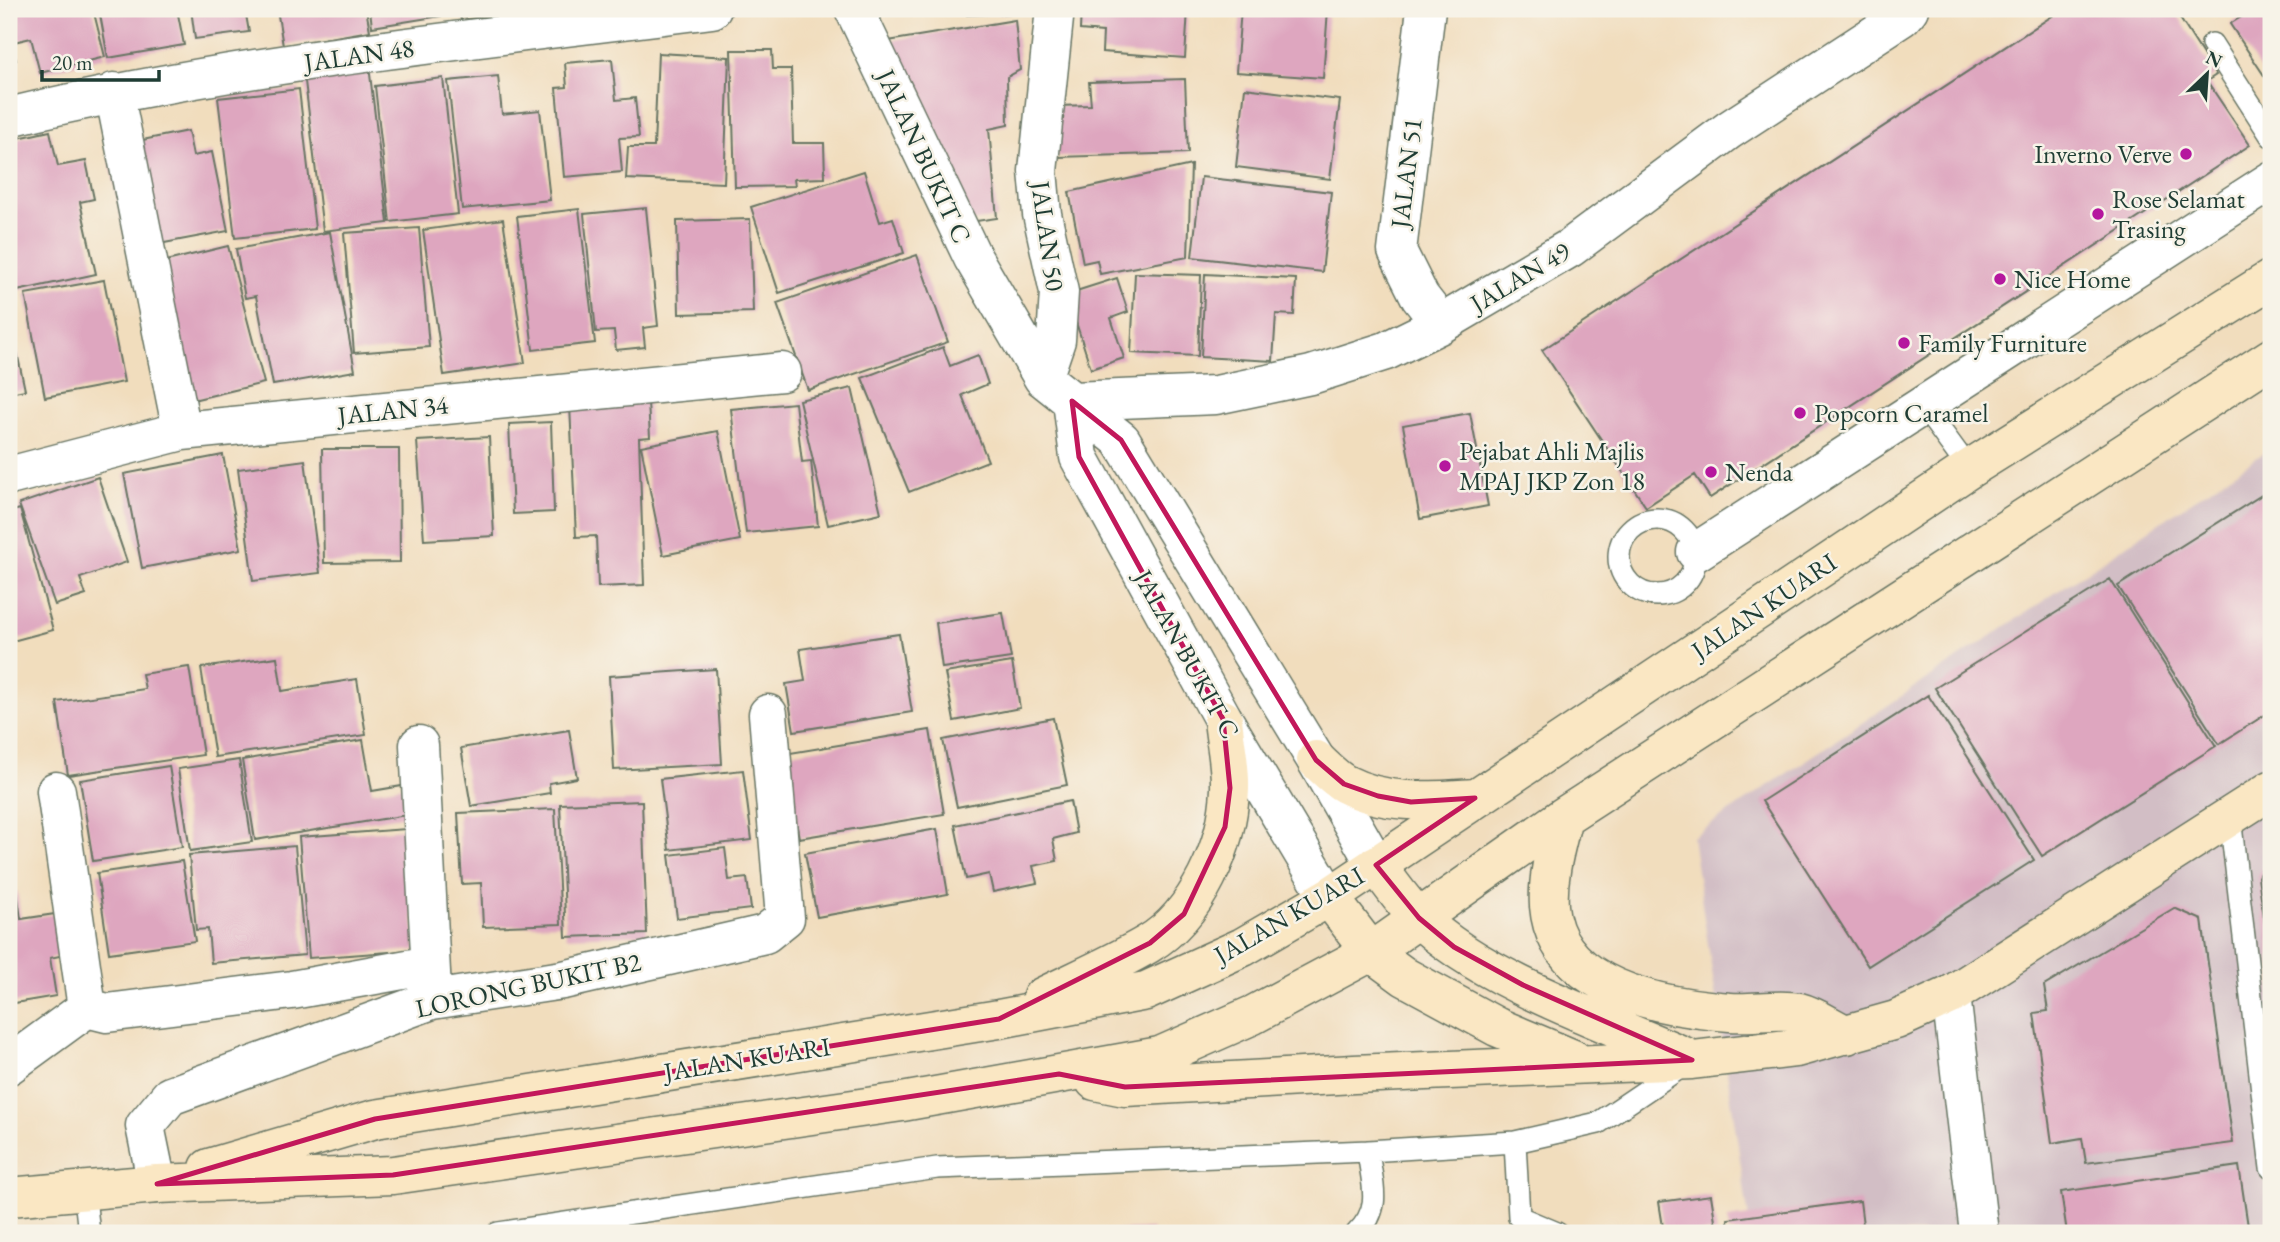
<svg xmlns="http://www.w3.org/2000/svg" width="2280" height="1242" viewBox="0 0 2280 1242" font-family="'EB Garamond',serif">
<style>
.industrial{fill:#d2bec5}
.building{fill:#dea6bf}
.lines{fill:none;stroke-linecap:round;stroke-linejoin:round}
.lane-casing{stroke:#687564;stroke-width:24}
.street-casing{stroke:#687564;stroke-width:41}
.secondary-casing{stroke:#687564;stroke-width:41}
.lane{stroke:#fff;stroke-width:21}
.street{stroke:#fff;stroke-width:38}
.secondary{stroke:#fae7c3;stroke-width:38}
.marked{fill:none;stroke:#c2185b;stroke-width:5;stroke-linejoin:round}
.poi-dot{fill:#b5179e;stroke:#f7f3e8;stroke-width:2.5}
.labels{text-anchor:middle;stroke-width:5;stroke-linejoin:round;paint-order:stroke}
.street-label{font-size:26px;fill:#1f3d34;stroke:#f7f3e8}
.poi-label{font-size:26px;fill:#1f3d34;stroke:#f7f3e8;text-anchor:start}
</style>
<rect width="100%" height="100%" fill="#f7f3e8"/>
<filter id="ink" filterUnits="userSpaceOnUse"><feTurbulence type="fractalNoise" baseFrequency=".0143" numOctaves="2"/><feDisplacementMap in="SourceGraphic" scale="14" xChannelSelector="R" yChannelSelector="G"/><feConvolveMatrix kernelMatrix="1 2 1 2 8 2 1 2 1" color-interpolation-filters="sRGB"/></filter>
<filter id="wash" filterUnits="userSpaceOnUse"><feTurbulence type="fractalNoise" baseFrequency=".00686" numOctaves="4" result="noise"/><feDisplacementMap in="SourceGraphic" scale="28" xChannelSelector="R" yChannelSelector="G"/><feGaussianBlur stdDeviation="1.57" result="paint"/><feColorMatrix in="noise" values="0 0 0 0 0 0 0 0 0 0 0 0 0 0 0 0 0 1.4 0 .05"/><feComposite in="paint" operator="in"/></filter>
<g filter="url(#wash)">
<rect width="100%" height="100%" fill="#f1ddbd"/>
<path class="industrial" d="M2271,448V1233H1751L1692,837Z"/>
<g id="blocks">
<path class="building" d="M9,9H93L105,57L40,73L31,38L14,42Z
M99,9H177L184,45L108,58Z
M191,9H245L249,32L195,39Z
M277,9H366L370,31L283,46Z
M370,9H440L441,16L372,27Z
M459,9H529V10L461,20Z
M967,9H1013V13L967,15Z
M1081,9H1188L1185,58L1102,52L1103,32L1080,30Z
M1241,9H1328L1323,78L1236,72Z
M2063,9H2174L2216,75L2207,81L2250,145L1710,498L1695,475L1646,507L1542,350Z
M2254,9H2271V86L2230,24Z
M1015,20L1020,70L1007,77L1008,125L989,129L997,218L970,222L888,41Z
M9,37L16,60L9,62Z
M731,50H772L773,69H791L793,143H824L825,178L794,179L795,186L735,187Z
M658,53L729,57L724,183L626,179L628,147H654Z
M612,59L616,100L635,98L639,137L619,138L622,172L564,177L556,88L567,87L565,63Z
M369,66L388,223L323,231L304,73Z
M498,76L502,114L540,110L550,200L462,209L448,81Z
M443,78L458,214L390,222L375,86Z
M1185,79L1188,153L1058,157L1057,106L1091,105L1089,82Z
M1245,88L1340,100L1330,179L1236,167Z
M299,89L315,229L235,238L218,98Z
M50,131L58,166L86,161L94,199L80,202L96,274L17,291L9,253V140Z
M188,131L193,156L212,152L228,231L127,250L107,147Z
M1191,165L1188,257L1100,274L1097,260L1083,263L1069,192Z
M864,171L880,222L893,218L904,253L779,293L751,207Z
M1201,177L1331,192L1322,272L1192,257Z
M646,208L658,326L643,328L645,347L616,350L614,331L596,332L584,214Z
M579,209L595,343L533,350L517,216Z
M503,219L525,363L444,375L423,230Z
M750,219L753,312L679,314L677,221Z
M419,228L429,347L354,353L344,233Z
M330,232L355,371L273,385L256,296L245,298L236,249Z
M228,246L264,383L176,404L142,267Z
M917,255L948,342L808,390L777,303Z
M1135,273L1201,275L1198,356L1131,353Z
M1205,274L1296,279L1294,315L1276,314L1273,361L1201,357Z
M1117,278L1128,312L1111,318L1124,358L1091,369L1067,294Z
M104,280L124,382L45,397L25,294Z
M9,315L25,390L9,393Z
M943,347L950,366L978,355L988,384L962,395L988,461L909,492L862,378Z
M852,388L881,513L828,525L799,400Z
M648,402L650,437L639,438L644,585L598,587L596,536L576,537L570,405Z
M795,403L802,462L811,461L818,526L746,533L731,409Z
M1470,413L1488,506L1420,519L1403,425Z
M551,422L554,512L513,514L509,424Z
M718,431L740,540L663,555L641,446Z
M489,437L494,536L424,540L417,441Z
M322,449H399L400,562L324,563Z
M223,455L241,549L142,568L124,474Z
M305,460L320,573L253,581L238,469Z
M98,477L127,562L80,578L86,595L55,605L19,504Z
M2271,489V711L2219,744L2118,586Z
M20,509L53,630L9,642V512Z
M2110,579L2216,746L2042,856L1935,688Z
M1003,613L1011,658L942,668L936,623Z
M899,634L912,712L794,731L786,684L805,681L800,649Z
M277,657L282,691L357,679L366,735L215,757L201,668Z
M1012,662L1020,708L954,721L945,673Z
M189,667L203,755L68,775L57,702L145,689L142,674Z
M716,669L722,764L614,770L609,676Z
M1928,695L2034,860L1868,966L1762,801Z
M1053,718L1067,785L957,807L943,740Z
M569,730L577,778L549,783L550,793L471,806L461,748Z
M930,730L944,814L799,838L784,754Z
M363,740L372,791L402,786L407,815L255,840L242,760Z
M239,760L252,842L190,851L178,769Z
M169,766L182,847L93,861L80,780Z
M743,770L752,840L669,850L660,779Z
M642,801L647,934L566,937L560,804Z
M1070,801L1076,833L1053,839L1057,861L1033,866L1037,883L993,892L989,874L966,879L955,825Z
M555,809L561,924L483,927L481,883L462,884L458,813Z
M406,829L416,950L309,958L299,837Z
M937,829L948,894L817,917L805,853Z
M9,845L15,868L9,869Z
M295,846L305,955L211,963L208,929L196,930L189,855Z
M725,848L729,880L747,878L751,909L677,918L669,855Z
M2271,850V958H2270L2258,877Z
M182,861L195,941L109,953L97,873Z
M17,891L21,919L62,913L69,954L50,958L56,996L9,1004V892Z
M2174,908L2202,920L2233,1143L2086,1163L2082,1138L2052,1143L2034,1013L2048,1011L2044,986Z
M2239,1166L2249,1233H2067L2061,1192Z
M1711,1195L1717,1233H1664L1659,1202Z
M1860,1201L1864,1233H1729L1728,1219Z
M1152,1229V1233H1099V1231Z"/>
</g>
</g>
<g filter="url(#ink)">
<use href="#blocks" fill-opacity="0" stroke="#687564" stroke-width="2"/>
<g class="lines">
<defs>
<path id="lane" d="M2212,44L2271,136
M1923,406L1969,469
M1619 557a38 38 0 1 1 76 0a38 38 0 1 1-76 0Z
M2230,817L2271,1168
M1515,1142L1519,1217L1557,1233
M84,1189L89,1233
M498,1233L937,1168L1368,1151L1515,1142L1598,1123L1687,1063
M1357,1233C1383,1207 1372,1185 1368,1151"/>
<path id="street" d="M854,9L973,258L1043,378L1121,440L1316,760L1376,865
M1426,9L1397,251L1420,297L1441,324
M114,92L182,431
M9,117C239,62 477,39 712,9
M1043,378L1056,340L1059,292L1042,214L1038,171L1055,9
M1072,401L1216,395L1311,375L1386,351L1441,324L1570,248L1729,130L1902,17L1909,9
M1072,401L1079,457L1223,719L1329,897
M9,476L182,431L782,372
M1696,552L2271,181
M419,745L432,991
M56,791L87,1008L107,1013L292,990L430,965
M1951,995L1979,1233
M9,1065L87,1008
M157,1184L145,1126L170,1096L432,1000L563,980L765,934L785,918L768,714"/>
<path id="secondary" d="M1316,760C1325,768 1335,779 1345,784C1386,805 1430,801 1474,798
M1563,817C1556,846 1547,875 1549,906C1556,990 1664,1007 1730,1012C1752,1014 1778,1008 1799,1012C1815,1016 1832,1028 1847,1035
M1376,865C1390,882 1403,903 1420,919C1479,978 1605,1022 1684,1056
M1329,897L1371,952L1405,977L1497,1027L1573,1059
M1042,997C1077,980 1114,964 1148,944C1197,915 1228,845 1230,789C1231,766 1225,742 1223,719
M1095,1081L1125,1087L1354,1074L1692,1060L1796,1048L1896,1020L1951,995L2271,790
M209,1168L375,1119L999,1019L1146,991L1243,947L1329,897L1969,469L2271,279
M9,1197L157,1184L393,1175L902,1102L1160,1056L1253,1015L1371,952L1563,817L2271,358"/>
</defs>
<use href="#lane" class="lane-casing"/>
<use href="#street" class="street-casing"/>
<use href="#secondary" class="secondary-casing"/>
<use href="#lane" class="lane"/>
<use href="#street" class="street"/>
<use href="#secondary" class="secondary"/>
</g>
</g>
<path class="marked" d="M1072,401L1121,440L1316,760L1344,784L1378,796L1411,802L1475,798L1376,865L1419,918L1454,947L1523,985L1692,1060L1125,1087L1059,1074L393,1175L157,1184L375,1119L999,1019L1150,943L1184,914L1225,827L1230,788L1223,719L1079,457Z"/>
<g class="poi-dot">
<circle cx="2186" cy="154" r="7"/>
<circle cx="2098" cy="214" r="7"/>
<circle cx="2000" cy="279" r="7"/>
<circle cx="1904" cy="343" r="7"/>
<circle cx="1800" cy="413" r="7"/>
<circle cx="1445" cy="466" r="7"/>
<circle cx="1711" cy="472" r="7"/>
</g>
<g class="labels">
<g class="street-label">
<text transform="translate(359 55) rotate(-8)" y="9">JALAN 48</text>
<text transform="translate(924 156) rotate(65)" y="9">JALAN BUKIT C</text>
<text transform="translate(1406 173) rotate(-83)" y="9">JALAN 51</text>
<text transform="translate(1048 236) rotate(82)" y="9">JALAN 50</text>
<text transform="translate(1520 277) rotate(-31)" y="9">JALAN 49</text>
<text transform="translate(393 410) rotate(-6)" y="9">JALAN 34</text>
<text transform="translate(1764 606) rotate(-34)" y="9">JALAN KUARI</text>
<text transform="translate(1187 654) rotate(61)" y="9">JALAN BUKIT C</text>
<text transform="translate(1289 915) rotate(-30)" y="9">JALAN KUARI</text>
<text transform="translate(528 985) rotate(-12)" y="9">LORONG BUKIT B2</text>
<text transform="translate(747 1059) rotate(-9)" y="9">JALAN KUARI</text>
</g>
<g class="poi-label">
<text x="2172" y="163" text-anchor="end">Inverno Verve</text>
<text x="2112" y="208">Rose Selamat<tspan x="2112" dy="30">Trasing</tspan></text>
<text x="2014" y="288">Nice Home</text>
<text x="1918" y="352">Family Furniture</text>
<text x="1814" y="422">Popcorn Caramel</text>
<text x="1459" y="460">Pejabat Ahli Majlis<tspan x="1459" dy="30">MPAJ JKP Zon 18</tspan></text>
<text x="1725" y="481">Nenda</text>
</g>
</g>
<rect width="2280" height="1242" fill="none" stroke="#f7f3e8" stroke-width="35"/>
<g transform="translate(2207 74) rotate(25)" stroke="#f7f3e8" stroke-width="5" paint-order="stroke">
<path d="M0-5L12 26L0 18L-12 26Z" fill="#1f3d34"/>
<text y="-10" font-size="19" font-weight="bold" text-anchor="middle" fill="#1f3d34">N</text>
</g>
<path d="M42 70v10h117v-10" fill="none" stroke="#1f3d34" stroke-width="3.5"/>
<text x="52" y="70" font-size="21" fill="#1f3d34" stroke="#f7f3e8" stroke-width="5" paint-order="stroke">20 m</text>
</svg>
